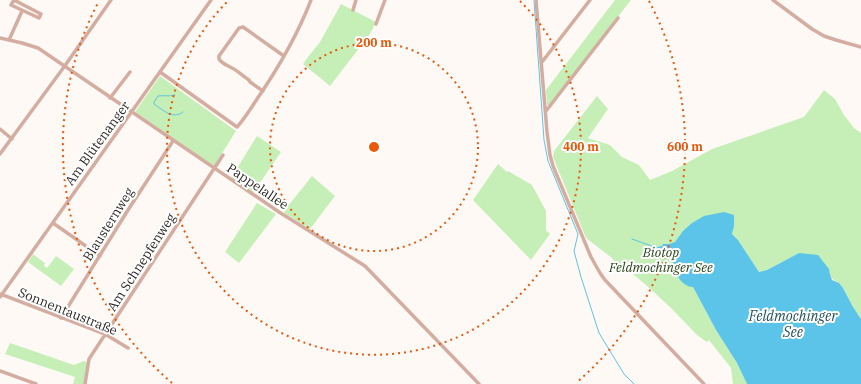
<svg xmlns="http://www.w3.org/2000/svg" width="861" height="384" viewBox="0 0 861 384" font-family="'IBM Plex Serif',serif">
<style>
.green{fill:#c5efb6}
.water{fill:#5cc4e8}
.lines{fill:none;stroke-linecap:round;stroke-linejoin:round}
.stream{stroke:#5cc4e8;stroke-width:1}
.street{stroke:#d4ada0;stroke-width:3.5}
.ring{fill:none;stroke:#e8590c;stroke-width:2;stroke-dasharray:2 4}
.labels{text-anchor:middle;stroke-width:4;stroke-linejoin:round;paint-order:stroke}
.street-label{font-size:13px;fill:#2e2926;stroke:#fff}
.park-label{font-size:13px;font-style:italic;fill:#1e3f10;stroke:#fff}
.water-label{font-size:14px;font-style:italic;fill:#255262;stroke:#fff}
.centre{fill:#e8590c;stroke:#fff;stroke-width:2}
.ring-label{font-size:12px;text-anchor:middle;font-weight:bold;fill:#e8590c;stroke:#fff;stroke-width:4;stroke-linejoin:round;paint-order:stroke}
</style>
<rect width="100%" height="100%" fill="#fff9f6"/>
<path class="green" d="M615,0H631L550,104L549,105H547L546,90Z
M341,4L376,22L370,34L330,86L303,64L308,57L320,42Z
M160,76L236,131L214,166L135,112Z
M824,90L835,99L844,115L854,128L861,133V319C858,314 854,310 852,305C849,300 846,294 843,288C837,278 831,284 829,269L799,253L767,270L759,272L738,240L732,234L733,230L693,287L716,330L737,363L747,384H733L731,368L709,340L707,342L697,335L671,308L646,285L634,275L620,268L612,258L586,238L553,157L554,151L597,96L608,109L588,138L610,145L622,157L639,165L650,180L672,171L712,149L804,117Z
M257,136L281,152L253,193L231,178Z
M498,164L507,172L508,171L532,185L546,211V230L550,234L531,260L473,200Z
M312,176L335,196L310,229L284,213L288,206Z
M257,203L276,214L239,263L225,252Z
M33,254L45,263L44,266L47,268L56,256L74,269L61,286L28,262Z
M10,343L74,365L84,361L87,362L84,384H73L75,377L5,354Z"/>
<path class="water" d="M724,212L734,215V226L732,234L738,240L759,272L767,270L799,253L818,255L829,269L830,274L832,280L839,283L843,288L853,307L861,319V384H747L737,363L716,330L693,287C687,287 680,282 678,276C677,273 677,270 676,267C672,259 664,254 657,248V247L662,246L663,244H669L675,242L683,231L692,223L704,216Z"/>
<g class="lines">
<path class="stream" d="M534,0L544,140L548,161L578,234L574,251L581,277L599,333L624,374L634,384
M175,95C168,97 165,95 158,96L154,102V104C163,110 173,120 183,112
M632,239L657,248"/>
<path class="street" d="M14,0L41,14L39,18L11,5Z
M536,0L547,132L550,155L553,166L591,257L600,273L605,280L704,384
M773,0L812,29L824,36L836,40L861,47
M353,10L356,0
M376,24L385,0
M0,38L22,43L38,48L279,212L365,266L479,384
M9,40L22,11
M542,62L590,0
M160,72L237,127C245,118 251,108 257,99C279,67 297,36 311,0
M263,91L250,82L249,80C243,76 238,71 232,68C227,65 222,64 219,59V56L239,28L243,27L284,56
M110,98L130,72
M546,111L618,18
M0,129L12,139
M0,154L64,67L111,0
M53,223L100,256
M0,294L105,334L128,348
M0,297L211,0
M61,318L128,210L173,141
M0,371L36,384
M85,384L89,359L223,155"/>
</g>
<g class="ring">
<circle cx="374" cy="147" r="104"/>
<path d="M520 1A207 207 0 1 1 228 1"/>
<path d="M172 383A311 311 0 0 1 99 1M649 1A311 311 0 0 1 576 383"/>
</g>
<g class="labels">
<g class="street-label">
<text transform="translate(97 143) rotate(-54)" y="5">Am Blütenanger</text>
<text transform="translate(258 186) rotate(34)" y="5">Pappelallee</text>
<text transform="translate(108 224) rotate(-58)" y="5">Blausternweg</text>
<text transform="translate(141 262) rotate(-57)" y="5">Am Schnepfenweg</text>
<text transform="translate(68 311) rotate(22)" y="5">Sonnentaustraße</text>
</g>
<g class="park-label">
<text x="661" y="257">Biotop<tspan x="661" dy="15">Feldmochinger See</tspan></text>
</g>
<g class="water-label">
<text x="793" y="321">Feldmochinger<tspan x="793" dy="16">See</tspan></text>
</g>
</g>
<circle cx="374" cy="147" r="6" class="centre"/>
<g class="ring-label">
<text x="374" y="47">200 m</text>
<text x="581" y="151">400 m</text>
<text x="685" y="151">600 m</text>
</g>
</svg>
